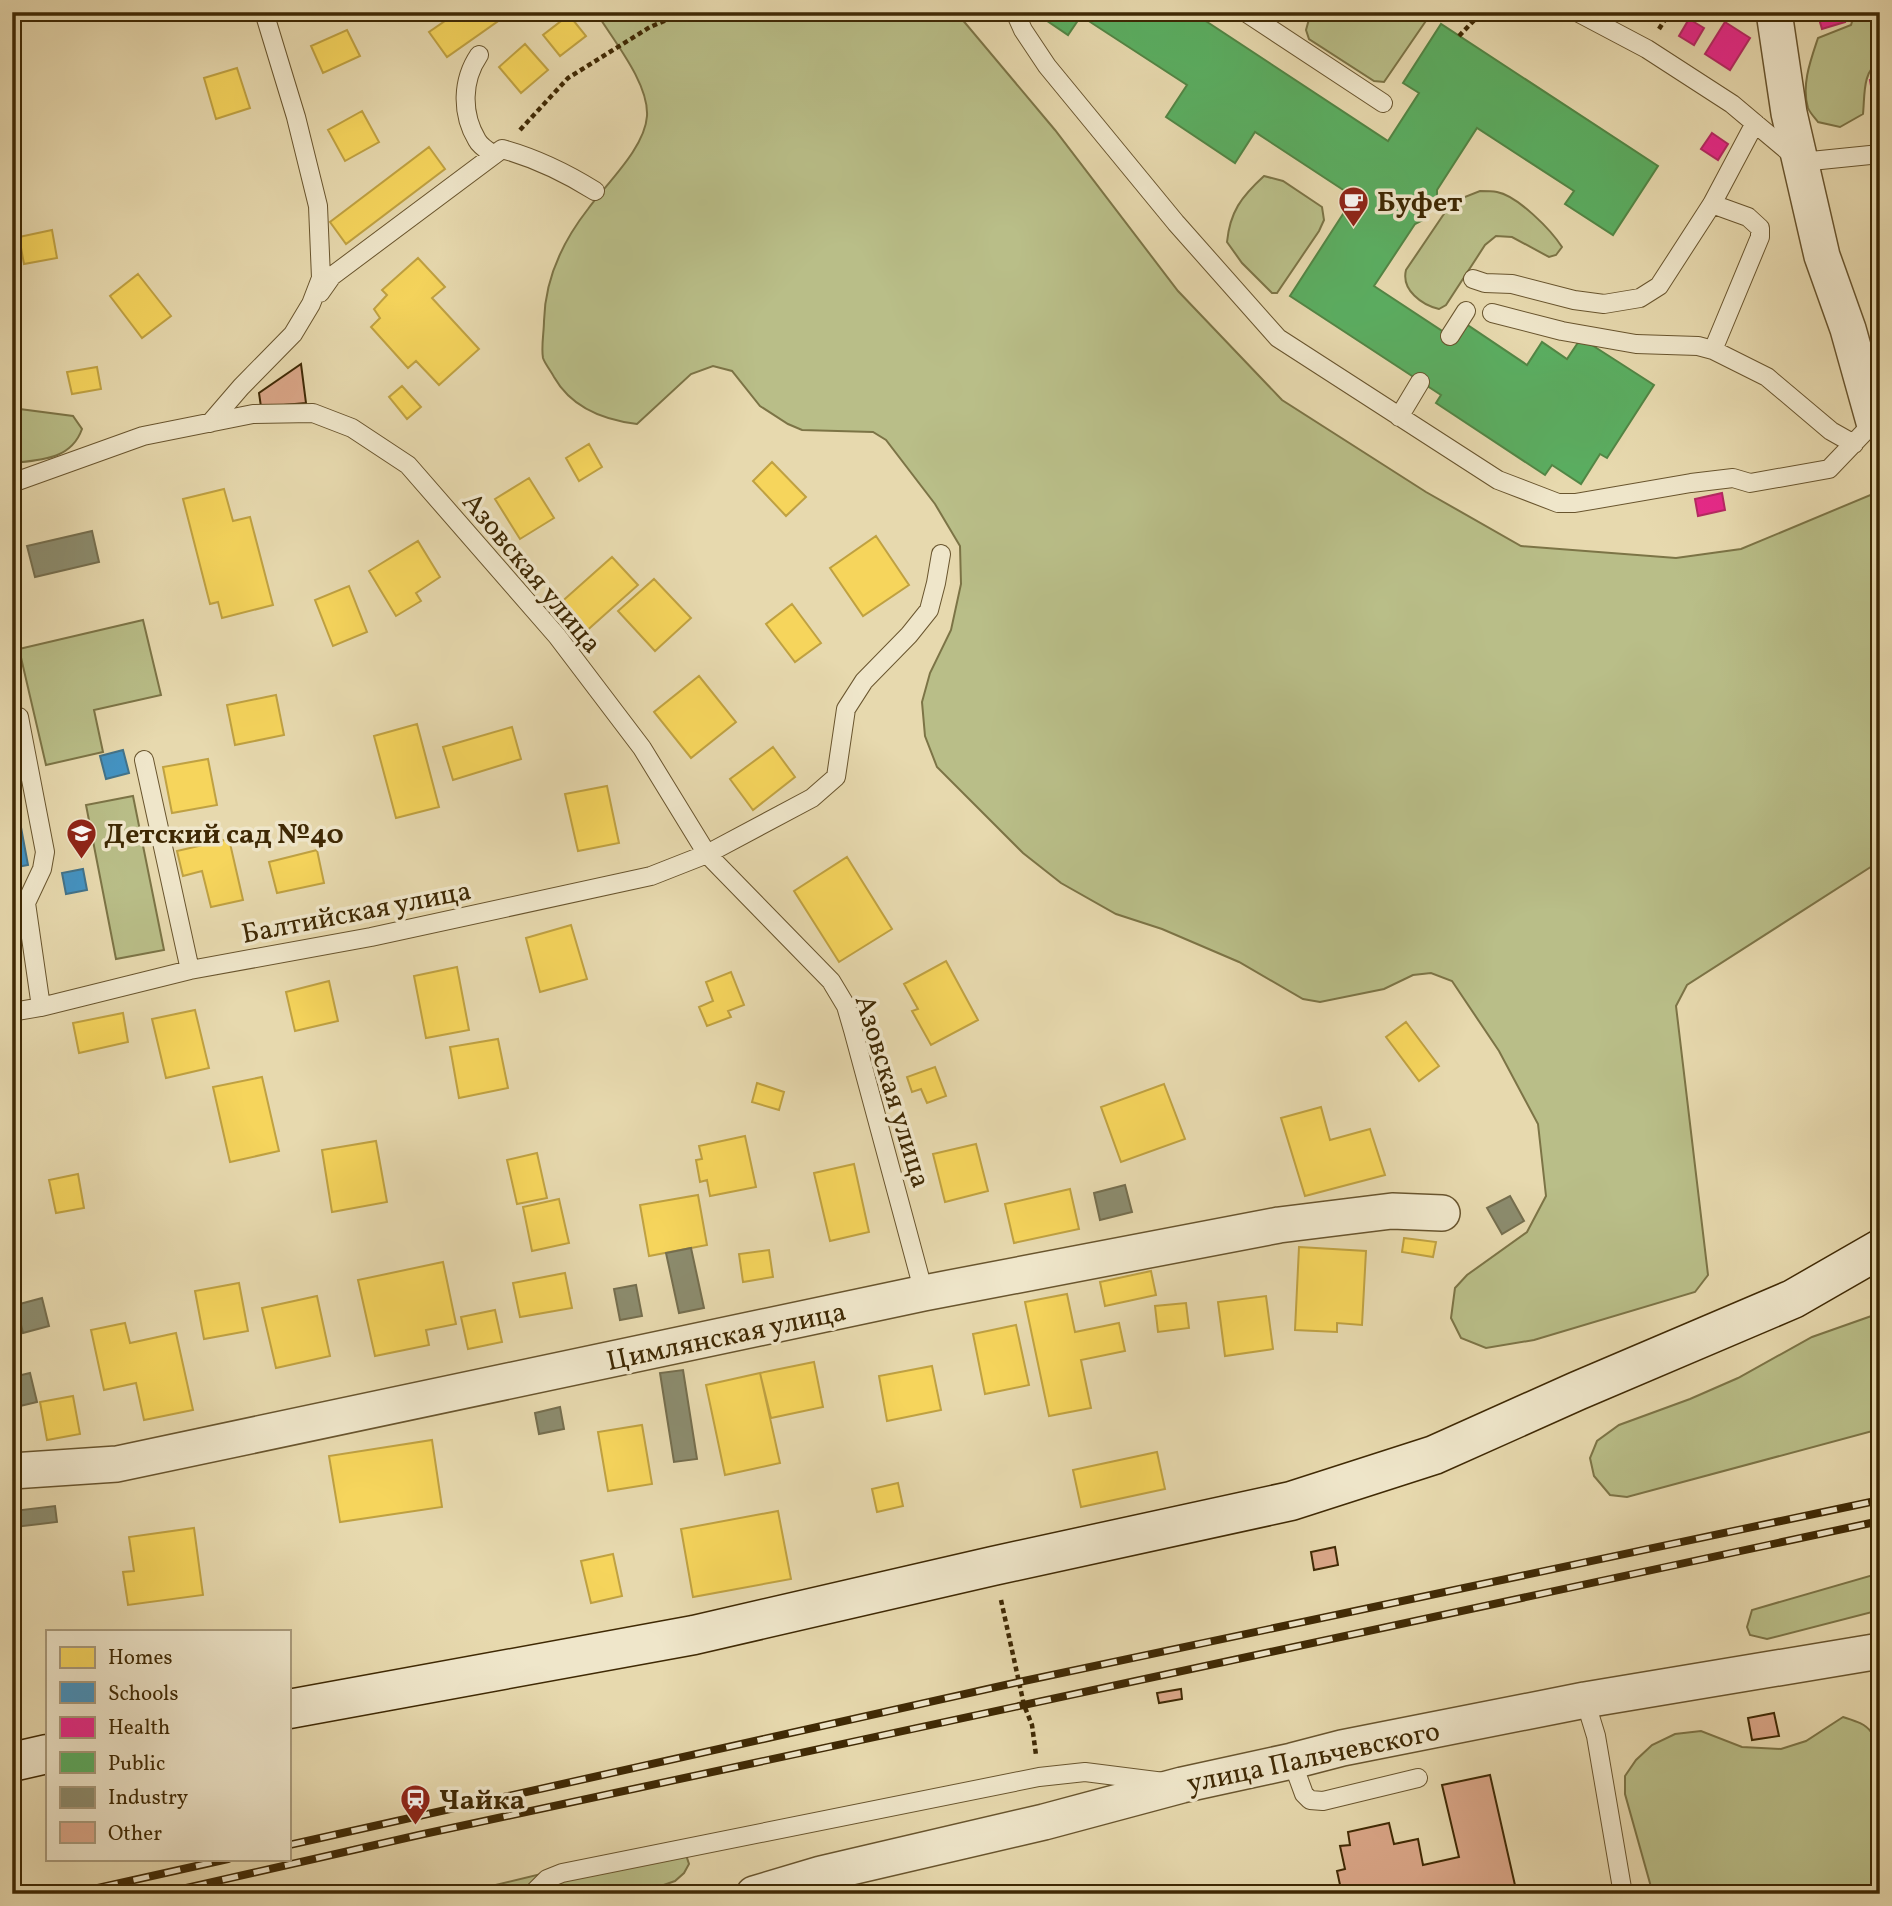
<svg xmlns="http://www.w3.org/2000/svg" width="1892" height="1906" viewBox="0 0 1892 1906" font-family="Vollkorn,serif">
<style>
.green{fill:#b9be88;stroke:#7c7446;stroke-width:2}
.homes{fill:#f6d55c;stroke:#bfa142;stroke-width:2}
.schools{fill:#4393c3;stroke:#42738a;stroke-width:2}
.health{fill:#e7298a;stroke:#b52962;stroke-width:2}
.public{fill:#5aae61;stroke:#528645;stroke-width:2}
.industry{fill:#8c8c6e;stroke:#756e4e;stroke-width:2}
.building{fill:#dba789;stroke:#3f2904;stroke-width:2}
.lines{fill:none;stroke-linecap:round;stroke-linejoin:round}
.lane-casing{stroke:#69552e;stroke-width:20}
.street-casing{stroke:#69552e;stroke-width:38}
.secondary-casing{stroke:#3f2904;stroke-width:41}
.path{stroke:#3f2904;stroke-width:4.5;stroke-dasharray:5 3.5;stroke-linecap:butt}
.lane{stroke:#efe6ca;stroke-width:18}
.street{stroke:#efe6ca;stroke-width:35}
.secondary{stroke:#efe6ca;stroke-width:38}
.rail-casing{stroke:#3f2904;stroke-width:8}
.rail{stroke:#efe6ca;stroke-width:5;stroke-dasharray:16;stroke-linecap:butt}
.labels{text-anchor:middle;stroke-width:7;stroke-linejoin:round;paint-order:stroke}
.poi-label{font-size:28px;font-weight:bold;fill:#3f2904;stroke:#efe6ca;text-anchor:start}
.street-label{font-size:28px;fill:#3f2904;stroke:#efe6ca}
</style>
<rect width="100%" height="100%" fill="#e7d9ae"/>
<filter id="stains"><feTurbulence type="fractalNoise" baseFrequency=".00286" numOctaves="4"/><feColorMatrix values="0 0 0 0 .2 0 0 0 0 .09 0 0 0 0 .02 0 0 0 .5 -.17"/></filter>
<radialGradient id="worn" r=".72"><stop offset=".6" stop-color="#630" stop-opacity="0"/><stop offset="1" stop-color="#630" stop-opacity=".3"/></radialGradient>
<path class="green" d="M596,12H956L1055,130L1178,291L1282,400L1426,492L1521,546L1676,558L1741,549L1880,491V861L1687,985L1676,1006L1708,1275L1695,1292L1534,1340L1486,1348L1461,1338L1451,1318L1455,1288L1467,1275L1527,1232L1546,1196L1538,1124L1499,1051L1452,981L1431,973L1413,975L1384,989L1320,1002L1303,999L1239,962L1162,929L1116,914L1061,883L1023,853L937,767L925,736L922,702L930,673L951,630L961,584L960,546L935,504L886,440L873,432L802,430L788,424L760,406L732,371L713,366L691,374L637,424C604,420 571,407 554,377C551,371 545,364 543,358C541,347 544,332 544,321C545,280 563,241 588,209C606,184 645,148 647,116C649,83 613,40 596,12Z
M1311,12H1432L1384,82L1374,81L1309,39L1306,30Z
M1855,12H1880V60C1862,72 1865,95 1863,114L1840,127L1818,122C1815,118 1810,113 1808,108C1801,85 1811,59 1818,38L1851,25Z
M1264,176L1283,181L1322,207L1324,220L1319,231L1277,293H1272L1242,263L1227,242C1230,212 1241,197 1264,176Z
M1480,191C1485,191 1492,191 1497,192C1518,196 1551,230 1562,247L1556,255L1549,257L1512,237L1496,236L1485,245L1446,305L1439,309C1422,305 1401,290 1406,270L1452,202Z
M12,408L73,416L82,429C71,460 40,460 12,463Z
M143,620L161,695L94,710L103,752L46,765L19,649Z
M133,796L164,950L116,959L86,805Z
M1880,1313V1429L1627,1497L1610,1495L1594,1476L1590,1458L1597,1441L1619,1425L1690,1399L1738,1378L1812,1337Z
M1880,1573V1610L1767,1639L1750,1635L1747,1627L1752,1610Z
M1843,1717C1852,1720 1865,1723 1871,1732C1886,1755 1880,1861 1880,1894H1653L1625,1794V1776L1636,1760L1652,1745L1675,1734L1701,1731L1742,1747L1781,1749L1806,1741Z
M665,1844L686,1855L689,1864L684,1873L675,1881L638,1894H458Z"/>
<path class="homes" d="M458,12H511L447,57L429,32Z
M569,15L586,36L560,56L543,35Z
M347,30L360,56L323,73L311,46Z
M525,44L548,70L521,93L499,67Z
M237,68L250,108L216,119L204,78Z
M362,111L379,142L345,161L328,130Z
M429,147L445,169L346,244L330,222Z
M52,230L57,258L24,264L19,237Z
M418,258L445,287L432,298L479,349L439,385L416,361L408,368L371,327L380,318L374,309L387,295L382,290Z
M138,274L171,316L142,338L110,296Z
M97,367L101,389L72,394L67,372Z
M402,386L421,407L407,419L389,397Z
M589,444L602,467L579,481L566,458Z
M772,462L806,497L786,516L753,481Z
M529,478L554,518L520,539L495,499Z
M224,489L233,521L250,517L273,605L222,618L218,602L210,604L183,499Z
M876,536L909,585L863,616L830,568Z
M418,541L440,577L416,593L421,601L396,616L369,571Z
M612,557L638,585L583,634L558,605Z
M654,579L691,618L655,651L618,611Z
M349,586L367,632L333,646L315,600Z
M792,604L821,643L795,662L766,624Z
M699,676L736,722L691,758L654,712Z
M276,695L284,735L235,745L227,705Z
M417,724L439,807L396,818L374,736Z
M512,727L521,759L453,780L443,747Z
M773,747L795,777L753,810L730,779Z
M208,759L217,805L172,813L163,767Z
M607,786L619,843L578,851L565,794Z
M229,839L243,900L211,907L202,871L183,876L177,851Z
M317,850L324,883L277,893L269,862Z
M847,857L892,929L839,962L794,891Z
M571,925L587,979L540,992L526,938Z
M946,961L978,1020L931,1045L912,1011L918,1009L904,984Z
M457,967L469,1030L426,1038L414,976Z
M731,972L744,1005L728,1011L731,1017L707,1026L699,1007L713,1001L706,982Z
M329,981L338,1021L295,1031L286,992Z
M195,1010L209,1068L166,1078L152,1019Z
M123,1013L128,1042L79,1053L73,1023Z
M1406,1022L1439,1066L1419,1081L1386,1037Z
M498,1039L508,1088L459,1098L450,1047Z
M935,1067L946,1096L927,1103L921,1089L912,1092L907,1077Z
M262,1077L279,1151L230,1162L213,1087Z
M757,1083L784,1092L779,1110L752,1102Z
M1164,1084L1185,1139L1121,1162L1101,1107Z
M1321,1107L1330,1140L1370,1129L1385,1175L1305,1196L1281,1118Z
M745,1136L756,1187L710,1196L707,1180L700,1182L696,1160L702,1159L699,1146Z
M376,1141L387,1202L332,1212L322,1150Z
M976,1144L988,1191L945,1202L933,1154Z
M537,1153L547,1198L517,1204L507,1160Z
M854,1164L869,1232L830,1241L814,1173Z
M78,1174L84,1208L56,1213L49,1180Z
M1070,1189L1079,1229L1014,1243L1005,1204Z
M698,1195L707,1245L649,1256L640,1205Z
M559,1199L569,1243L532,1251L523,1207Z
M1404,1238L1436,1242L1433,1257L1402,1252Z
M1299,1247L1366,1251L1362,1325L1337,1323V1332L1295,1330Z
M769,1250L773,1277L743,1282L739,1254Z
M443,1262L456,1324L426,1330L429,1345L375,1356L358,1280Z
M1151,1271L1156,1295L1105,1306L1100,1282Z
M565,1273L572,1308L520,1317L513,1283Z
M239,1283L248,1331L204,1339L195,1291Z
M1067,1294L1075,1332L1119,1323L1125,1351L1081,1360L1091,1408L1049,1416L1025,1302Z
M317,1296L330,1356L276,1368L262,1308Z
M1266,1296L1273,1349L1225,1356L1218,1302Z
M1186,1303L1189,1328L1158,1332L1155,1306Z
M495,1310L502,1342L468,1349L461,1317Z
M125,1323L130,1343L176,1333L193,1410L144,1420L136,1383L104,1390L91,1330Z
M1016,1325L1029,1385L985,1394L973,1334Z
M814,1362L823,1407L771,1418L760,1373Z
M932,1366L941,1410L887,1421L879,1376Z
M760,1373L780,1463L725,1475L706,1385Z
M73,1396L80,1434L47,1440L40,1402Z
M642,1425L652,1484L608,1491L598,1432Z
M432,1440L442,1507L340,1522L329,1456Z
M1157,1452L1165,1489L1081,1507L1073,1470Z
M898,1483L903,1506L877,1512L872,1489Z
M778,1511L791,1579L693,1597L681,1529Z
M194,1528L203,1595L128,1605L123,1572L134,1571L129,1537Z
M613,1554L622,1596L591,1603L581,1561Z"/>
<path class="schools" d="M123,750L129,773L106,779L100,756Z
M12,779L28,865L12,868Z
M83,869L87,890L66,894L62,873Z"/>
<path class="health" d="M1817,12H1842L1845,22L1822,29Z
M1689,19L1704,28L1694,45L1679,36Z
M1725,22L1750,38L1730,70L1705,54Z
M1880,78V108L1875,109L1870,80Z
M1712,133L1728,144L1718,160L1701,149Z
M1722,493L1725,510L1698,516L1695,499Z"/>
<path class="public" d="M1034,12H1192L1388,141L1419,93L1403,83L1441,24L1658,166L1613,235L1565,204L1574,191L1477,128L1437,190V199L1423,220L1415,224L1374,286L1453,338L1463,322L1527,365L1542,342L1567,359L1581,338L1654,385L1607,458L1600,454L1581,484L1552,465L1545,475L1436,403L1441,395L1290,296L1354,197L1255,132L1235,163L1166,117L1187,85L1081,16L1068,35Z"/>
<path class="industry" d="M92,531L99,562L35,577L27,546Z
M1125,1185L1132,1212L1100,1220L1094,1193Z
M1510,1196L1524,1221L1502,1234L1487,1208Z
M691,1248L704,1308L679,1313L666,1253Z
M636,1285L642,1316L620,1320L614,1289Z
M42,1298L49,1326L23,1333L16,1305Z
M683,1370L697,1459L674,1462L660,1373Z
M30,1373L37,1402L20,1406L13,1377Z
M560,1407L564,1429L539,1434L535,1413Z
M55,1506L57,1522L15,1527L13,1511Z"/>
<path class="building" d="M301,364L306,403L261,407L259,393Z
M1335,1547L1338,1565L1314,1570L1311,1552Z
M1181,1689L1182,1699L1159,1703L1157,1693Z
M1774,1713L1779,1736L1752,1740L1748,1718Z
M1490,1775L1517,1894H1342L1337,1871L1345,1869L1340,1846L1350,1845L1348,1832L1389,1823L1394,1844L1418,1839L1423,1865L1459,1857L1442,1785Z"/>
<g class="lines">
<defs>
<path id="lane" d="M1015,12L1023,30L1047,66L1176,223L1278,338L1498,480L1558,503H1575L1691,483L1733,478L1750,483L1829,469L1874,422
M1245,12L1383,103
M1577,12L1647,49L1732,104L1801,162L1880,154
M479,55C462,80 461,113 477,140C480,146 488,151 494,155
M1712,204L1748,217L1760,228V237L1713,350
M1473,279L1485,283L1512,284L1574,300L1604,304L1640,298L1659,286L1712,204L1755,123
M320,293L332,276L502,149C535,158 566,173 595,191
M1492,313L1562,331L1636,344L1698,346L1713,350L1767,377L1831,431L1854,444
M1450,336L1466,311
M1399,417L1420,382
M210,423L241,387L293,334L311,304L321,278L318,206L296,117L264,12
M12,483L143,436L253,414L313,413L352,428L408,465L557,636L642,748L707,854L831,981L846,1006L853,1030L924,1293
M19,717L45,852L42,869L26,903L41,1007
M144,760L190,970
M12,1012L41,1007L190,970L371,937L651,876L707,854L812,798L836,777L846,709L864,681L909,635L929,610L936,583L941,554
M1585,1700L1596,1736L1623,1894
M1292,1761L1304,1794L1310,1800L1323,1801L1418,1778
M532,1894L547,1879L562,1873L1039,1777L1085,1772L1164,1782"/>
<path id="street" d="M1774,12L1789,113L1822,256L1848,329L1874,422L1880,424
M12,1471L117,1464L924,1293L1279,1225L1392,1211L1442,1213
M754,1894L821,1874L1044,1822L1182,1785L1292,1761L1342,1748L1585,1700L1880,1651"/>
<path id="secondary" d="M289,1709L694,1635L993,1566L1291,1501L1434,1455L1577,1391L1793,1299L1880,1249
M12,1762L47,1754"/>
</defs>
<use href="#lane" class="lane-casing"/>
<use href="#street" class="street-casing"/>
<use href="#secondary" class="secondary-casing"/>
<path class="path" d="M1659,29L1670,12
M1459,36L1482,12
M520,130L568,78L650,27L685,12
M1001,1600L1024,1705L1032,1725L1036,1755"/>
<use href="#lane" class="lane"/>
<use href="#street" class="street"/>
<use href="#secondary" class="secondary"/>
<defs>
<path id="rail" d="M289,1845L1019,1682L1880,1500
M71,1894L228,1859
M160,1894L419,1835L1880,1521"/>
</defs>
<use href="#rail" class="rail-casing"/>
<use href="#rail" class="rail"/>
</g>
<defs>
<symbol id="cafe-pin" viewBox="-11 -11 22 30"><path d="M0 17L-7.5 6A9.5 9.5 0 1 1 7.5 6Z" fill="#8f2418" stroke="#efe6ca"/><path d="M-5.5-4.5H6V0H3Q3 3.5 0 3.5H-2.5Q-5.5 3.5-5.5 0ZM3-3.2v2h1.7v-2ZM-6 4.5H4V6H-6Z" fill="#fff"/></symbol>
<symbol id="school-pin" viewBox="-11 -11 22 30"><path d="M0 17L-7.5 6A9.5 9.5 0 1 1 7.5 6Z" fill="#8f2418" stroke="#efe6ca"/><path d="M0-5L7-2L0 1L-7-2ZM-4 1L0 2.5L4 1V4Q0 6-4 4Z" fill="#fff"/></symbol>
<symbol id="station-pin" viewBox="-11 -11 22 30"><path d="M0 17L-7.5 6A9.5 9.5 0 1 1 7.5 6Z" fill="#8f2418" stroke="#efe6ca"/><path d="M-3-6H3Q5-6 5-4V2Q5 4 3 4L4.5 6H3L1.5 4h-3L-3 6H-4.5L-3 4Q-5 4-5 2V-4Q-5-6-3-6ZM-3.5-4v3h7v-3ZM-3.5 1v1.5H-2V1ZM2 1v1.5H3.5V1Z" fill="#fff"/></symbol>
</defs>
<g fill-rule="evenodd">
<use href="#cafe-pin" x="1336" y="184" width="35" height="47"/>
<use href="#school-pin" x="64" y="816" width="35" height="47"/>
<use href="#station-pin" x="398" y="1782" width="35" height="47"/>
</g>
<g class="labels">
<g class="poi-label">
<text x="1377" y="211">Буфет</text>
<text x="104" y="843">Детский сад №40</text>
<text x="439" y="1809">Чайка</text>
</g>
<g class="street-label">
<text transform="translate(533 572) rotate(50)" y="10">Азовская улица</text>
<text transform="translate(356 911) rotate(-11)" y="10">Балтийская улица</text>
<text transform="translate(894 1091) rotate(73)" y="10">Азовская улица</text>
<text transform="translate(726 1335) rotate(-12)" y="10">Цимлянская улица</text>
<text transform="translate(1313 1756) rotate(-12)" y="10">улица Пальчевского</text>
</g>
</g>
<rect width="1892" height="1906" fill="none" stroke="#e7d9ae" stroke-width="42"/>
<rect x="14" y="14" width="1864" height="1878" fill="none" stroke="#3f2904" stroke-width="3.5"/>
<rect x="21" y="21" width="1850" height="1864" fill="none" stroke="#3f2904" stroke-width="2"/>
<rect x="46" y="1630" width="245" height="231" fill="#efe6ca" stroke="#a99a7b" stroke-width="2"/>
<rect x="60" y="1647" width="35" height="21" fill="#f6d55c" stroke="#a99a7b" stroke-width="2"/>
<text x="108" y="1664" font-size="21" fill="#3f2904">Homes</text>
<rect x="60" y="1682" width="35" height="21" fill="#4393c3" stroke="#a99a7b" stroke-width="2"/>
<text x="108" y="1700" font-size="21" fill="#3f2904">Schools</text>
<rect x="60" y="1717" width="35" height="21" fill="#e7298a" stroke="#a99a7b" stroke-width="2"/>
<text x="108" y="1734" font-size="21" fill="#3f2904">Health</text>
<rect x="60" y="1752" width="35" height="21" fill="#5aae61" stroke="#a99a7b" stroke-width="2"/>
<text x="108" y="1770" font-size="21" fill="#3f2904">Public</text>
<rect x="60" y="1787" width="35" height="21" fill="#8c8c6e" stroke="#a99a7b" stroke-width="2"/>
<text x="108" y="1804" font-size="21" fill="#3f2904">Industry</text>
<rect x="60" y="1822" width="35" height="21" fill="#dba789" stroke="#a99a7b" stroke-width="2"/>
<text x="108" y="1840" font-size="21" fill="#3f2904">Other</text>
<rect width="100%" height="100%" filter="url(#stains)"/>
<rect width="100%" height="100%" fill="url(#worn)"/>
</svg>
